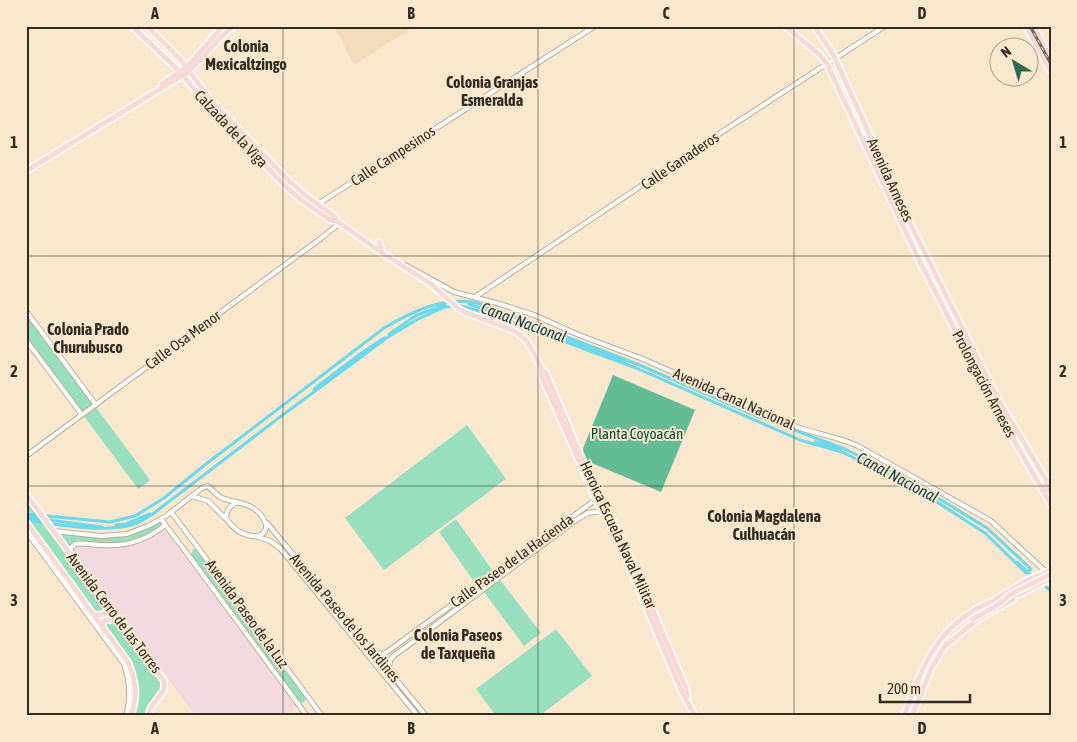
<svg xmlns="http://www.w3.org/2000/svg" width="1077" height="742" viewBox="0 0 1077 742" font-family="'Asap Condensed',sans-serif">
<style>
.commercial{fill:#f3d9e0}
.built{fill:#f2dcbc}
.green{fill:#97dfbf}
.forest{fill:#63bc96}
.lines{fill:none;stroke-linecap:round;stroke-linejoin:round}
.canal{stroke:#6cd8ec;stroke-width:3}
.minor-casing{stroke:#bead94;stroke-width:6}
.major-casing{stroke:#fff;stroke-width:8}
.minor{stroke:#fff;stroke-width:4}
.major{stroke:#f7dad6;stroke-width:5}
.rail-casing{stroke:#726758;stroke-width:3}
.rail{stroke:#fae8ce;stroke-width:1;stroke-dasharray:4;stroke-linecap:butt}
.major-bridge-casing{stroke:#fff;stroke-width:8;stroke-linecap:butt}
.major-bridge{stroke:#f7dad6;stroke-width:5}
.grid{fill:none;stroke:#332c22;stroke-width:1;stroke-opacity:0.55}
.labels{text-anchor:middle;stroke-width:4;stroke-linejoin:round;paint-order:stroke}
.street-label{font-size:15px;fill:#332c22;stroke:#fae8ce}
.park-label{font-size:15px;fill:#014f37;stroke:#fae8ce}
.neighbourhood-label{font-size:16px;font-weight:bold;fill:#332c22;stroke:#fae8ce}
.water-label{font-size:16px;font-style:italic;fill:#13444d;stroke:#fae8ce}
.neatline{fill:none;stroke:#332c22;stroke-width:2}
.grid-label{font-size:16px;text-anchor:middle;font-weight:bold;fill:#332c22}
</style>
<rect width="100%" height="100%" fill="#fae8ce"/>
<path class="commercial" d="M162,531L168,533L297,707L284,716H196L73,553L72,548L77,545L100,547H123L138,543L157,532Z"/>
<path class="built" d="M334,26H415L354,65Z"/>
<path class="green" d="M26,313L150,480L148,482L138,489L26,338Z
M467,425L506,479L384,570L345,518Z
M26,497L106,608L104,613L94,611L26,518Z
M456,519L492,570L475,583L439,532Z
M161,522L163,525C155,533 132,544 120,544C106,544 91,542 77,540L72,544L69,550L58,534L103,537L128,535Z
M193,549H199L307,698L304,702L300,703L191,555Z
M500,580L541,633L524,646L484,592Z
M107,621H118L160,679V688L153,698L146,716H134C135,705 139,691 137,681C133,660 117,643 106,626L105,623Z
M556,629L592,676L539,716H496L476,689Z"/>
<path class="forest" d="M613,375L695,410L661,492L587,461L582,451Z"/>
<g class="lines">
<path class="canal" d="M469,304L510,318
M526,323L625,362
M389,334L417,315L445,305
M314,389L360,354L384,338
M815,442L840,449
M26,514L110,522L135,516L164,498L206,464L384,328C411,312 440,298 472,302C479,303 487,307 494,309L637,364L759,417L845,449L912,482L987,528L1031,569L1026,573L985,533L912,486L842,452L800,440L636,368L493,315L461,306L445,307L418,319L388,337L276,420L154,513C148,517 141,522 134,524C106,534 56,524 26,520
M26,517L102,527
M116,525L126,524L150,514
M1017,562L1029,573
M1046,587L1051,591"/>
<defs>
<path id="minor" d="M318,204L595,26
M405,265L454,292L500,304L534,315L579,335L643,359L797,427C817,434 839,437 858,446L991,521L1046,572
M475,297L711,139L885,26
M26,311L96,405
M26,340L82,415
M26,456L320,239L340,223
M192,496L208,501L226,519
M171,512L196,545L322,716
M161,519L186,552L307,716
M267,523L426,716
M26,531L124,664C130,681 131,699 126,716
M53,531L101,536L127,534L148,526L166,516L202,488L207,486C213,489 216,496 222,498C234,503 248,502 258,512C277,531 259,543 240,532C234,529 230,523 226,519C226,510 230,506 237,502
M258,537L270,541L280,548L418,716
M71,555V548L75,544C84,542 93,545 102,545C126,547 147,540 165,525V524
M373,653L383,654L387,652L598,498
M389,671C388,656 395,655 406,647L576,520L588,513L602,511"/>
<path id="major" d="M132,26L175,67L187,80L204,102L285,186L300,199L330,220L337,221
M147,26L181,60L209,98L288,180L305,195L334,216L337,221L382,253L431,284L459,309L467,313L512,330C529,338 534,354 542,370L541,375L596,500L617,538L681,690L695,716
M785,26L820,55L827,64L895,209L920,262L960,340L976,374L1051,505
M814,26L833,54L905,213L998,399L1051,488
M1026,26L1051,71
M1033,26L1051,59
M162,84L187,67L223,26
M26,171L183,75C203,62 214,40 234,26
M379,242L382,253
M542,370L546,373L592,482L621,536L643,587L686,688L687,697
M1045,485L1051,494
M26,494L164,681V690L151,707L148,716
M26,522L128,662C136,681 138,696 131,716
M996,599L1026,581L1051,570
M95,615C104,615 108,614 107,604
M102,625L105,620L119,619
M944,647L974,622L1013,599
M904,716C923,667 935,628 986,604C994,600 1004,600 1012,597C1026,592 1038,584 1051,578
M912,716L932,667L946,644"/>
</defs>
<use href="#minor" class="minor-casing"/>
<use href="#major" class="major-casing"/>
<use href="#minor" class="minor"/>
<use href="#major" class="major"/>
<defs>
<path id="rail" d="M1030,26L1051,64"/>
</defs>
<use href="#rail" class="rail-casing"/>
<use href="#rail" class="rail"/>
<defs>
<path id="major-bridge" d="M973,619L996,606L1011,594L1051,574"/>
</defs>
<use href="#major-bridge" class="major-bridge-casing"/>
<use href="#major-bridge" class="major-bridge"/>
</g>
<path class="grid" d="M283,26V716M538,26V716M794,26V716M26,256H1051M26,486H1051"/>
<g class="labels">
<g class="street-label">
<text transform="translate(231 129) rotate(47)" y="5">Calzada de la Viga</text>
<text transform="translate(393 156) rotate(-33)" y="5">Calle Campesinos</text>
<text transform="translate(680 161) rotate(-34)" y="5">Calle Ganaderos</text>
<text transform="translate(890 180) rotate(65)" y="5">Avenida Arneses</text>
<text transform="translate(183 340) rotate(-36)" y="5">Calle Osa Menor</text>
<text transform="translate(984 384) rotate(62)" y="5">Prolongación Arneses</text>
<text transform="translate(734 399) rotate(24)" y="5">Avenida Canal Nacional</text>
<text transform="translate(618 535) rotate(65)" y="5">Heroica Escuela Naval Militar</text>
<text transform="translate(512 561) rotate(-36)" y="5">Calle Paseo de la Hacienda</text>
<text transform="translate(114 613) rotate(53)" y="5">Avenida Cerro de las Torres</text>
<text transform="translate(247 614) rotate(54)" y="5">Avenida Paseo de la Luz</text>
<text transform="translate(345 618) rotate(50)" y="5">Avenida Paseo de los Jardines</text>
</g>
<g class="park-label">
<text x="637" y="439">Planta Coyoacán</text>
</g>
<g class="neighbourhood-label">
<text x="246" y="52">Colonia<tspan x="246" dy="18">Mexicaltzingo</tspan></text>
<text x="492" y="88">Colonia Granjas<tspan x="492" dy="18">Esmeralda</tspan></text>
<text x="88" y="335">Colonia Prado<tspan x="88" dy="18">Churubusco</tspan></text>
<text x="764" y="522">Colonia Magdalena<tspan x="764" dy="18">Culhuacán</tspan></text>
<text x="458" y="641">Colonia Paseos<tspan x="458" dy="18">de Taxqueña</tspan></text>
</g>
<g class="water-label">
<text transform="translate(524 322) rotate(20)" y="6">Canal Nacional</text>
<text transform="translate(898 477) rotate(28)" y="6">Canal Nacional</text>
</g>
</g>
<rect width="1077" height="742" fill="none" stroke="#fae8ce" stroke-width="55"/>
<g transform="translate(1014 62) rotate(322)"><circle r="24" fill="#fae8ce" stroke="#aa9d89"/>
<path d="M0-4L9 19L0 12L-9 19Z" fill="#2f6952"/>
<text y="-8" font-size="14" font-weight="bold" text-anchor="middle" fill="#332c22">N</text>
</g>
<path d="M880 694v8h90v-8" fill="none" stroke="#332c22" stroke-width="2.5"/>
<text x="887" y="694" font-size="15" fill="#332c22" stroke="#fae8ce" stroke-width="4" paint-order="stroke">200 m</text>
<rect x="28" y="28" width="1022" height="686" class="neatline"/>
<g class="grid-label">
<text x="155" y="19">A</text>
<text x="411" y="19">B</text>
<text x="666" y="19">C</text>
<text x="922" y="19">D</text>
<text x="14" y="148">1</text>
<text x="1063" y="148">1</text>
<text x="14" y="377">2</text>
<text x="1063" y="377">2</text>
<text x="14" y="606">3</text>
<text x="1063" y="606">3</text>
<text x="155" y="734">A</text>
<text x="411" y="734">B</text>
<text x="666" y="734">C</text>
<text x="922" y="734">D</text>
</g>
</svg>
